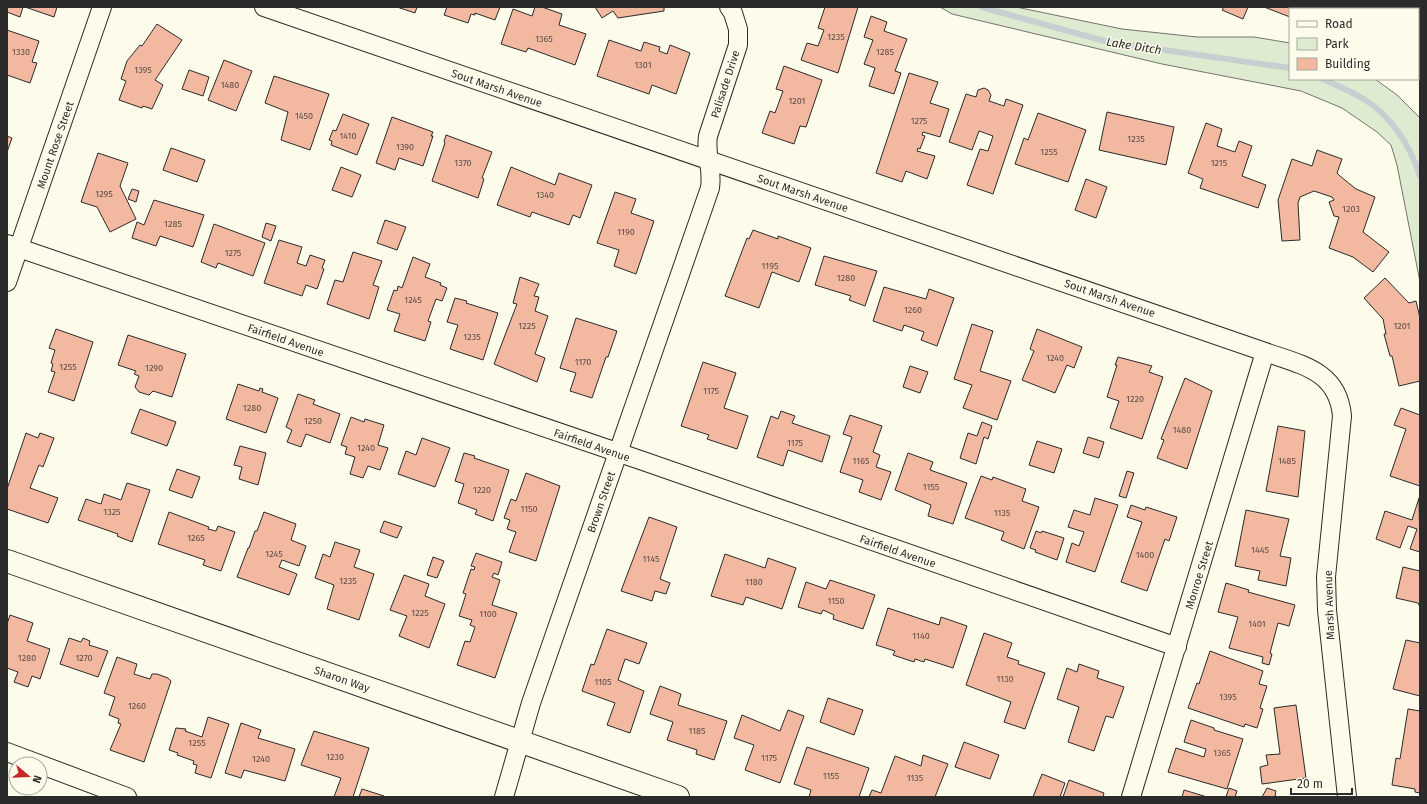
<svg xmlns="http://www.w3.org/2000/svg" width="1427" height="804" viewBox="0 0 1427 804" font-family="'Fira Sans',sans-serif">
<style>
.green{fill:#deebd1;stroke:#74746e}
.lines{fill:none;stroke-linecap:round;stroke-linejoin:round}
.stream{stroke:#c7d0d0;stroke-width:6}
.building{fill:#f2b8a0;stroke:#2b2b2b}
.street-casing{stroke:#2b2b2b;stroke-width:20}
.secondary-casing{stroke:#2b2b2b;stroke-width:24}
.street{stroke:#fdfbea;stroke-width:18}
.secondary{stroke:#fdfbea;stroke-width:22}
.labels{text-anchor:middle;stroke-width:3;stroke-linejoin:round;paint-order:stroke}
.number-label{font-size:9px;fill:#5d4e48}
.street-label{font-size:11px;fill:#2b2b2b;stroke:#fdfbea}
.water-label{font-size:12px;font-style:italic;fill:#2b2b2b;stroke:#fdfbea}
</style>
<rect width="100%" height="100%" fill="#fdfbea"/>
<path class="green" d="M940,7H1016L1122,29L1197,37H1254L1290,43V79H1375L1397,95L1420,118V282L1397,165L1391,145L1377,132L1342,108L1301,91L1162,64L952,14Z"/>
<g class="lines">
<path class="stream" d="M981,7L1108,42L1290,68
M1323,79C1336,85 1350,91 1362,98C1391,115 1410,145 1420,176"/>
</g>
<path class="building" d="M7,7H23L20,17L7,12Z
M25,7H57L54,17Z
M397,7H417L415,13Z
M447,7H500L495,20L475,13V15L471,14L468,23L444,15Z
M535,7H542L562,14L559,25L586,34L575,65L528,48L526,52L501,44L513,9L532,16Z
M595,7H664V11L618,18L613,11L602,18Z
M825,7H858L838,73L801,60L807,43L818,46L824,30L818,28Z
M1224,7H1248L1243,19L1222,10Z
M1264,7H1310L1309,9H1290V17Z
M871,16L887,22L884,31L907,39L895,71L901,73L894,94L869,86L875,68L864,64L873,40L864,37Z
M157,24L182,40L155,80L163,85L152,109L143,106L142,108L119,100L126,81L121,79L127,61L140,45L142,46Z
M7,30L39,41L32,62L37,63L30,83L7,75Z
M609,40L641,51L644,42L660,47L659,51L667,54L670,45L690,53L676,94L652,85L649,94L597,76Z
M224,60L252,71L236,111L208,100Z
M784,66L822,80L806,127L800,126L794,144L762,133L770,111L775,113L783,91L776,89Z
M189,70L209,77L203,96L182,89Z
M909,73L938,82L930,103L949,109L940,137L923,132L922,135L925,136L920,149L918,148L917,151L935,156L927,179L906,171L902,182L876,173Z
M274,76L329,94L310,150L281,140L288,112L265,103Z
M984,88L988,90L991,95L989,101L1004,106L1006,99L1023,105L993,194L967,185L980,149L988,151L993,136L979,131L972,150L949,142L966,94L976,97L978,90Z
M1107,112L1174,127L1166,165L1099,150Z
M1038,113L1086,130L1068,182L1015,164L1024,138L1028,140Z
M343,114L369,124L357,155L331,145L332,141L329,140L333,130L336,131Z
M392,117L433,132L431,136H433L423,166L399,158L395,170L376,163Z
M1206,123L1222,129L1217,146L1235,152L1239,141L1252,146L1242,176L1266,185L1258,208L1200,188L1203,179L1188,173Z
M446,135L492,152L482,178L484,179L478,198L432,181L445,143L444,142Z
M7,136L12,138L7,152Z
M171,148L205,160L197,182L163,170Z
M1317,150L1342,159L1337,173L1340,176L1356,189L1375,197L1363,232L1389,252L1373,272L1353,257L1329,248L1339,217L1334,216L1329,202L1334,200L1332,197L1314,191L1300,197L1298,203L1300,240L1282,241L1278,200L1292,159L1312,166Z
M98,153L128,163L120,186L136,219L110,232L97,207L81,202Z
M341,167L361,175L352,197L332,190Z
M511,167L555,185L559,173L592,185L580,218L573,215L569,225L532,212L530,217L497,205Z
M1086,179L1107,187L1096,218L1075,210Z
M132,189L139,191L136,202L128,199Z
M615,192L636,199L631,213L654,221L636,274L614,266L619,250L597,243Z
M154,200L204,215L193,247L160,236L156,246L132,238L137,222L144,225Z
M385,220L406,227L397,250L377,243Z
M266,223L276,226L271,241L262,237Z
M214,224L265,243L253,276L218,263L216,268L201,262Z
M753,230L778,239V236L811,248L799,282L772,272L759,308L725,296L747,238L749,239Z
M279,240L302,247L297,263L306,266L310,255L325,260L322,268L324,269L317,289L306,285L302,296L264,283Z
M353,252L382,261L373,285L379,287L369,319L327,304L335,280L343,282Z
M824,256L877,271L865,306L849,300L851,296L815,285Z
M413,257L430,264L425,277L441,283L440,285L447,288L442,301L436,299L428,321L431,322L425,341L394,331L400,314L387,310L394,290L397,291L398,286L402,288Z
M520,277L539,284L534,296L539,297L535,311L548,316L535,354L545,358L537,382L494,364L517,304L513,303Z
M1385,278L1409,303L1416,301L1420,318V381L1399,386L1392,356H1390L1384,334H1386L1383,319L1364,298Z
M884,287L926,299L929,289L954,298L937,346L921,340L924,332L904,325L902,331L873,321Z
M455,298L467,301L466,303L498,313L483,360L450,349L458,325L447,322Z
M576,318L617,331L608,357H606L592,398L570,391L576,373L560,368Z
M972,324L993,331L980,371L1011,381L997,420L963,408L972,385L954,379Z
M56,329L93,342L74,401L48,392L55,372L51,371L53,364L51,363L55,350L49,348Z
M1037,329L1082,347L1074,368L1067,365L1055,393L1022,380L1034,351L1030,349Z
M128,335L186,354L172,397L153,391L149,395L139,392L135,387L139,376L134,374L136,371L118,365Z
M1118,357L1152,366L1149,372L1163,377L1142,439L1110,428L1119,401L1107,397L1117,365H1115Z
M703,362L736,373L724,408L748,416L737,449L707,439L709,435L681,426Z
M910,366L928,372L920,393L903,387Z
M1185,378L1212,391L1187,469L1157,458L1164,440L1161,439Z
M238,384L259,391L260,388L263,389L262,392L278,398L266,433L226,419Z
M298,394L315,400L313,404L340,414L330,443L306,434L301,447L287,442L292,430L286,427Z
M1401,408L1420,415V486L1390,476L1406,429L1394,425Z
M140,409L176,422L167,446L131,433Z
M781,411L795,416L792,423L830,436L822,462L788,450L783,466L757,457L771,416L778,419Z
M850,415L882,426L873,452L880,455L876,467L891,472L881,500L859,492L863,480L840,472L852,437L843,434Z
M351,417L364,422L365,419L384,425L378,445L388,448L380,470L368,466L363,478L350,474L355,457L345,454L347,447L341,445Z
M982,422L992,426L988,439L984,437L976,464L960,458L968,433L977,436Z
M1278,426L1305,431L1298,497L1266,491Z
M26,433L38,438L40,433L54,438L43,467L39,465L30,488L58,498L48,523L7,509V489Z
M1088,437L1104,442L1099,458L1083,453Z
M422,438L450,448L435,487L398,474L406,451L416,455Z
M1037,441L1062,449L1054,473L1029,465Z
M240,446L266,453L258,485L239,479L242,467L234,465Z
M464,453L475,456L474,458L509,470L493,521L475,514L477,510L458,503L464,484L455,481Z
M908,453L933,462L930,470L967,483L953,524L928,516L931,505L895,490Z
M177,469L200,477L192,498L169,490Z
M1127,471L1134,473L1126,498L1119,496Z
M526,473L560,486L536,561L509,552L516,532L507,529L510,520L504,518L511,499L516,501Z
M981,476L992,480L993,477L1026,489L1022,501L1039,507L1024,549L1001,540L1004,532L965,518Z
M127,483L150,490L132,542L117,536L118,534L78,520L86,499L101,504L104,494L121,500Z
M1095,498L1118,505L1095,572L1066,562L1072,543L1079,546L1084,532L1068,527L1074,510L1090,515Z
M1419,498L1420,552L1410,549L1417,529L1408,526L1400,548L1376,539L1385,511L1412,520Z
M1131,505L1145,510L1146,507L1177,517L1169,541L1165,539L1147,591L1121,582L1142,522L1127,517Z
M1246,510L1289,519L1280,556L1291,558L1286,586L1258,580L1260,571L1235,566Z
M169,512L209,527L208,529L216,531L218,526L235,532L221,571L203,565L205,560L158,544Z
M264,512L296,524L291,540L306,546L299,566L282,560L279,567L297,574L289,595L237,577L248,548H249L255,531H257Z
M649,517L677,527L660,579L670,583L666,594L655,591L652,601L621,591Z
M384,521L402,527L397,538L380,532Z
M1036,531L1041,533L1042,531L1064,538L1057,560L1035,552L1036,550L1030,548Z
M335,542L360,550L354,567L374,574L359,620L327,609L334,585L315,578L323,554L330,557Z
M476,553L502,562L498,575L494,573L492,577L500,580L492,605L517,613L495,678L457,665L465,641L470,642L475,627L470,625L472,620L459,616L466,594L463,593L471,569L474,570L475,567L471,566Z
M725,554L765,568L768,558L796,568L782,609L746,597L743,605L711,596Z
M433,557L444,561L437,578L427,575Z
M1403,567L1420,571V607L1418,603L1396,598Z
M404,575L429,584L425,596L445,604L429,648L399,636L407,616L390,610Z
M830,580L875,595L863,629L833,619L834,615L823,610L821,614L798,607L806,582L826,589Z
M1226,583L1249,590L1248,592L1295,605L1289,626L1278,623L1270,653L1272,654L1269,665L1262,663L1263,657L1229,648L1238,617L1218,612Z
M888,608L939,625L941,617L967,626L953,668L925,659L924,662L915,659L914,662L893,655L895,651L876,645Z
M10,615L33,623L27,641L50,649L40,679L32,676L28,687L14,682L18,672L7,668V624Z
M607,629L647,643L639,664L625,659L618,680L644,691L630,733L607,725L615,703L582,691L591,664L594,665Z
M984,633L1012,643L1007,657L1019,661L1018,664L1045,673L1025,729L1004,722L1011,702L966,685Z
M69,638L81,642L83,638L90,641L89,645L108,651L98,677L60,664Z
M1406,640L1420,643V696L1393,689Z
M1210,651L1263,671L1259,684L1267,686L1260,708L1263,709L1257,728L1245,724L1244,727L1188,708L1197,683L1199,684Z
M117,657L137,664L134,674L150,679L152,674H157L168,678L171,681L144,762L110,750L121,724L118,723L119,719L109,715L115,697L104,693Z
M1079,664L1099,671L1097,678L1124,687L1113,718L1106,716L1094,751L1068,742L1079,707L1057,699L1067,668L1077,672Z
M660,686L681,694L678,705L727,721L714,760L696,754L697,750L667,740L673,722L650,714Z
M828,698L863,710L854,735L820,722Z
M1296,705L1306,778L1262,784L1260,767L1268,765L1266,755L1280,754L1274,708Z
M1408,709L1420,711V793L1415,792V789L1392,785L1396,758L1400,759Z
M788,710L804,716L780,783L745,770L754,745L734,738L742,715L780,731Z
M208,717L229,724L211,778L195,773L197,765L193,764L194,761L177,755L178,753L169,750L176,728L186,729L185,731L202,737Z
M1191,720L1214,728V730L1243,739L1227,789L1168,772L1176,748L1204,757L1206,749L1184,742Z
M241,723L261,730L258,738L295,749L285,781L244,770L241,778L225,773Z
M314,731L369,748L353,797H334L341,778L301,765Z
M964,742L999,755L990,779L955,767Z
M807,747L869,768L859,797H809L811,790L794,784Z
M923,755L948,764L935,797H869L872,790L881,793L895,756L921,766Z
M1042,774L1065,783L1060,797H1033Z
M1069,780L1104,793L1103,797H1063Z
M1229,788L1237,791L1235,797H1226Z
M1267,788L1276,791L1275,796L1279,797H1262Z
M362,789L384,796L383,797H359Z
M1184,790L1207,797H1182Z"/>
<g class="lines">
<defs>
<path id="street" d="M264,7L1265,352C1302,365 1338,371 1342,416L1326,577L1327,610L1347,797
M7,244L646,462L1177,647
M7,282L102,7
M7,752L127,797
M504,797L531,703L710,188C713,167 705,156 708,136L738,45V29L733,13L729,7
M1131,797L1265,352"/>
<path id="secondary" d="M7,561L678,797"/>
</defs>
<use href="#street" class="street-casing"/>
<use href="#secondary" class="secondary-casing"/>
<use href="#street" class="street"/>
<use href="#secondary" class="secondary"/>
</g>
<g class="labels">
<g class="number-label">
<text x="836" y="40">1235</text>
<text x="544" y="42">1365</text>
<text x="21" y="55">1330</text>
<text x="885" y="55">1285</text>
<text x="643" y="68">1301</text>
<text x="143" y="73">1395</text>
<text x="230" y="88">1480</text>
<text x="797" y="104">1201</text>
<text x="304" y="119">1450</text>
<text x="919" y="124">1275</text>
<text x="348" y="139">1410</text>
<text x="1136" y="142">1235</text>
<text x="405" y="150">1390</text>
<text x="1049" y="155">1255</text>
<text x="463" y="166">1370</text>
<text x="1219" y="166">1215</text>
<text x="104" y="197">1295</text>
<text x="545" y="198">1340</text>
<text x="1351" y="212">1203</text>
<text x="173" y="227">1285</text>
<text x="626" y="235">1190</text>
<text x="233" y="256">1275</text>
<text x="770" y="269">1195</text>
<text x="846" y="281">1280</text>
<text x="413" y="303">1245</text>
<text x="913" y="313">1260</text>
<text x="527" y="329">1225</text>
<text x="1402" y="329">1201</text>
<text x="472" y="340">1235</text>
<text x="1055" y="361">1240</text>
<text x="583" y="365">1170</text>
<text x="68" y="370">1255</text>
<text x="154" y="371">1290</text>
<text x="711" y="394">1175</text>
<text x="1135" y="402">1220</text>
<text x="252" y="411">1280</text>
<text x="313" y="424">1250</text>
<text x="1182" y="433">1480</text>
<text x="795" y="446">1175</text>
<text x="366" y="451">1240</text>
<text x="861" y="464">1165</text>
<text x="1287" y="464">1485</text>
<text x="931" y="490">1155</text>
<text x="482" y="493">1220</text>
<text x="529" y="512">1150</text>
<text x="112" y="515">1325</text>
<text x="1002" y="516">1135</text>
<text x="196" y="541">1265</text>
<text x="1260" y="553">1445</text>
<text x="274" y="557">1245</text>
<text x="1145" y="558">1400</text>
<text x="651" y="562">1145</text>
<text x="348" y="584">1235</text>
<text x="754" y="585">1180</text>
<text x="836" y="604">1150</text>
<text x="420" y="616">1225</text>
<text x="488" y="617">1100</text>
<text x="1257" y="627">1401</text>
<text x="921" y="639">1140</text>
<text x="27" y="661">1280</text>
<text x="84" y="661">1270</text>
<text x="1005" y="682">1130</text>
<text x="603" y="685">1105</text>
<text x="1228" y="700">1395</text>
<text x="137" y="709">1260</text>
<text x="697" y="734">1185</text>
<text x="197" y="746">1255</text>
<text x="1222" y="756">1365</text>
<text x="335" y="760">1230</text>
<text x="769" y="761">1175</text>
<text x="261" y="762">1240</text>
<text x="831" y="779">1155</text>
<text x="915" y="781">1135</text>
</g>
<g class="street-label">
<text transform="translate(725 84) rotate(-72)" y="4">Palisade Drive</text>
<text transform="translate(497 88) rotate(19)" y="4">Sout Marsh Avenue</text>
<text transform="translate(55 145) rotate(-71)" y="4">Mount Rose Street</text>
<text transform="translate(803 193) rotate(19)" y="4">Sout Marsh Avenue</text>
<text transform="translate(1110 298) rotate(19)" y="4">Sout Marsh Avenue</text>
<text transform="translate(286 340) rotate(19)" y="4">Fairfield Avenue</text>
<text transform="translate(592 445) rotate(19)" y="4">Fairfield Avenue</text>
<text transform="translate(601 502) rotate(-71)" y="4">Brown Street</text>
<text transform="translate(898 551) rotate(19)" y="4">Fairfield Avenue</text>
<text transform="translate(1199 575) rotate(-73)" y="4">Monroe Street</text>
<text transform="translate(1329 605) rotate(-92)" y="4">Marsh Avenue</text>
<text transform="translate(342 679) rotate(19)" y="4">Sharon Way</text>
</g>
<g class="water-label">
<text transform="translate(1134 46) rotate(9)" y="4">Lake Ditch</text>
</g>
</g>
<rect width="1427" height="804" fill="none" stroke="#2b2b2b" stroke-width="16"/>
<rect x="1289" y="8" width="130" height="72" fill="#fdfbea" stroke="#a9a89e"/>
<rect x="1297" y="21" width="20" height="6" fill="#fdfbea" stroke="#a9a89e"/>
<text x="1325" y="28" font-size="12" fill="#2b2b2b">Road</text>
<rect x="1297" y="38" width="20" height="12" fill="#deebd1" stroke="#a9a89e"/>
<text x="1325" y="48" font-size="12" fill="#2b2b2b">Park</text>
<rect x="1297" y="58" width="20" height="12" fill="#f2b8a0" stroke="#a9a89e"/>
<text x="1325" y="68" font-size="12" fill="#2b2b2b">Building</text>
<g transform="translate(28 776) rotate(109)"><circle r="19" fill="#fdfbea" stroke="#a9a89e"/>
<path d="M0-3L7 15L0 10L-7 15Z" fill="#c62828"/>
<text y="-6" font-size="11" font-weight="bold" text-anchor="middle" fill="#2b2b2b">N</text>
</g>
<path d="M1291 788v6h61v-6" fill="none" stroke="#2b2b2b" stroke-width="2"/>
<text x="1297" y="788" font-size="12" fill="#2b2b2b" stroke="#fdfbea" stroke-width="3" paint-order="stroke">20 m</text>
</svg>
